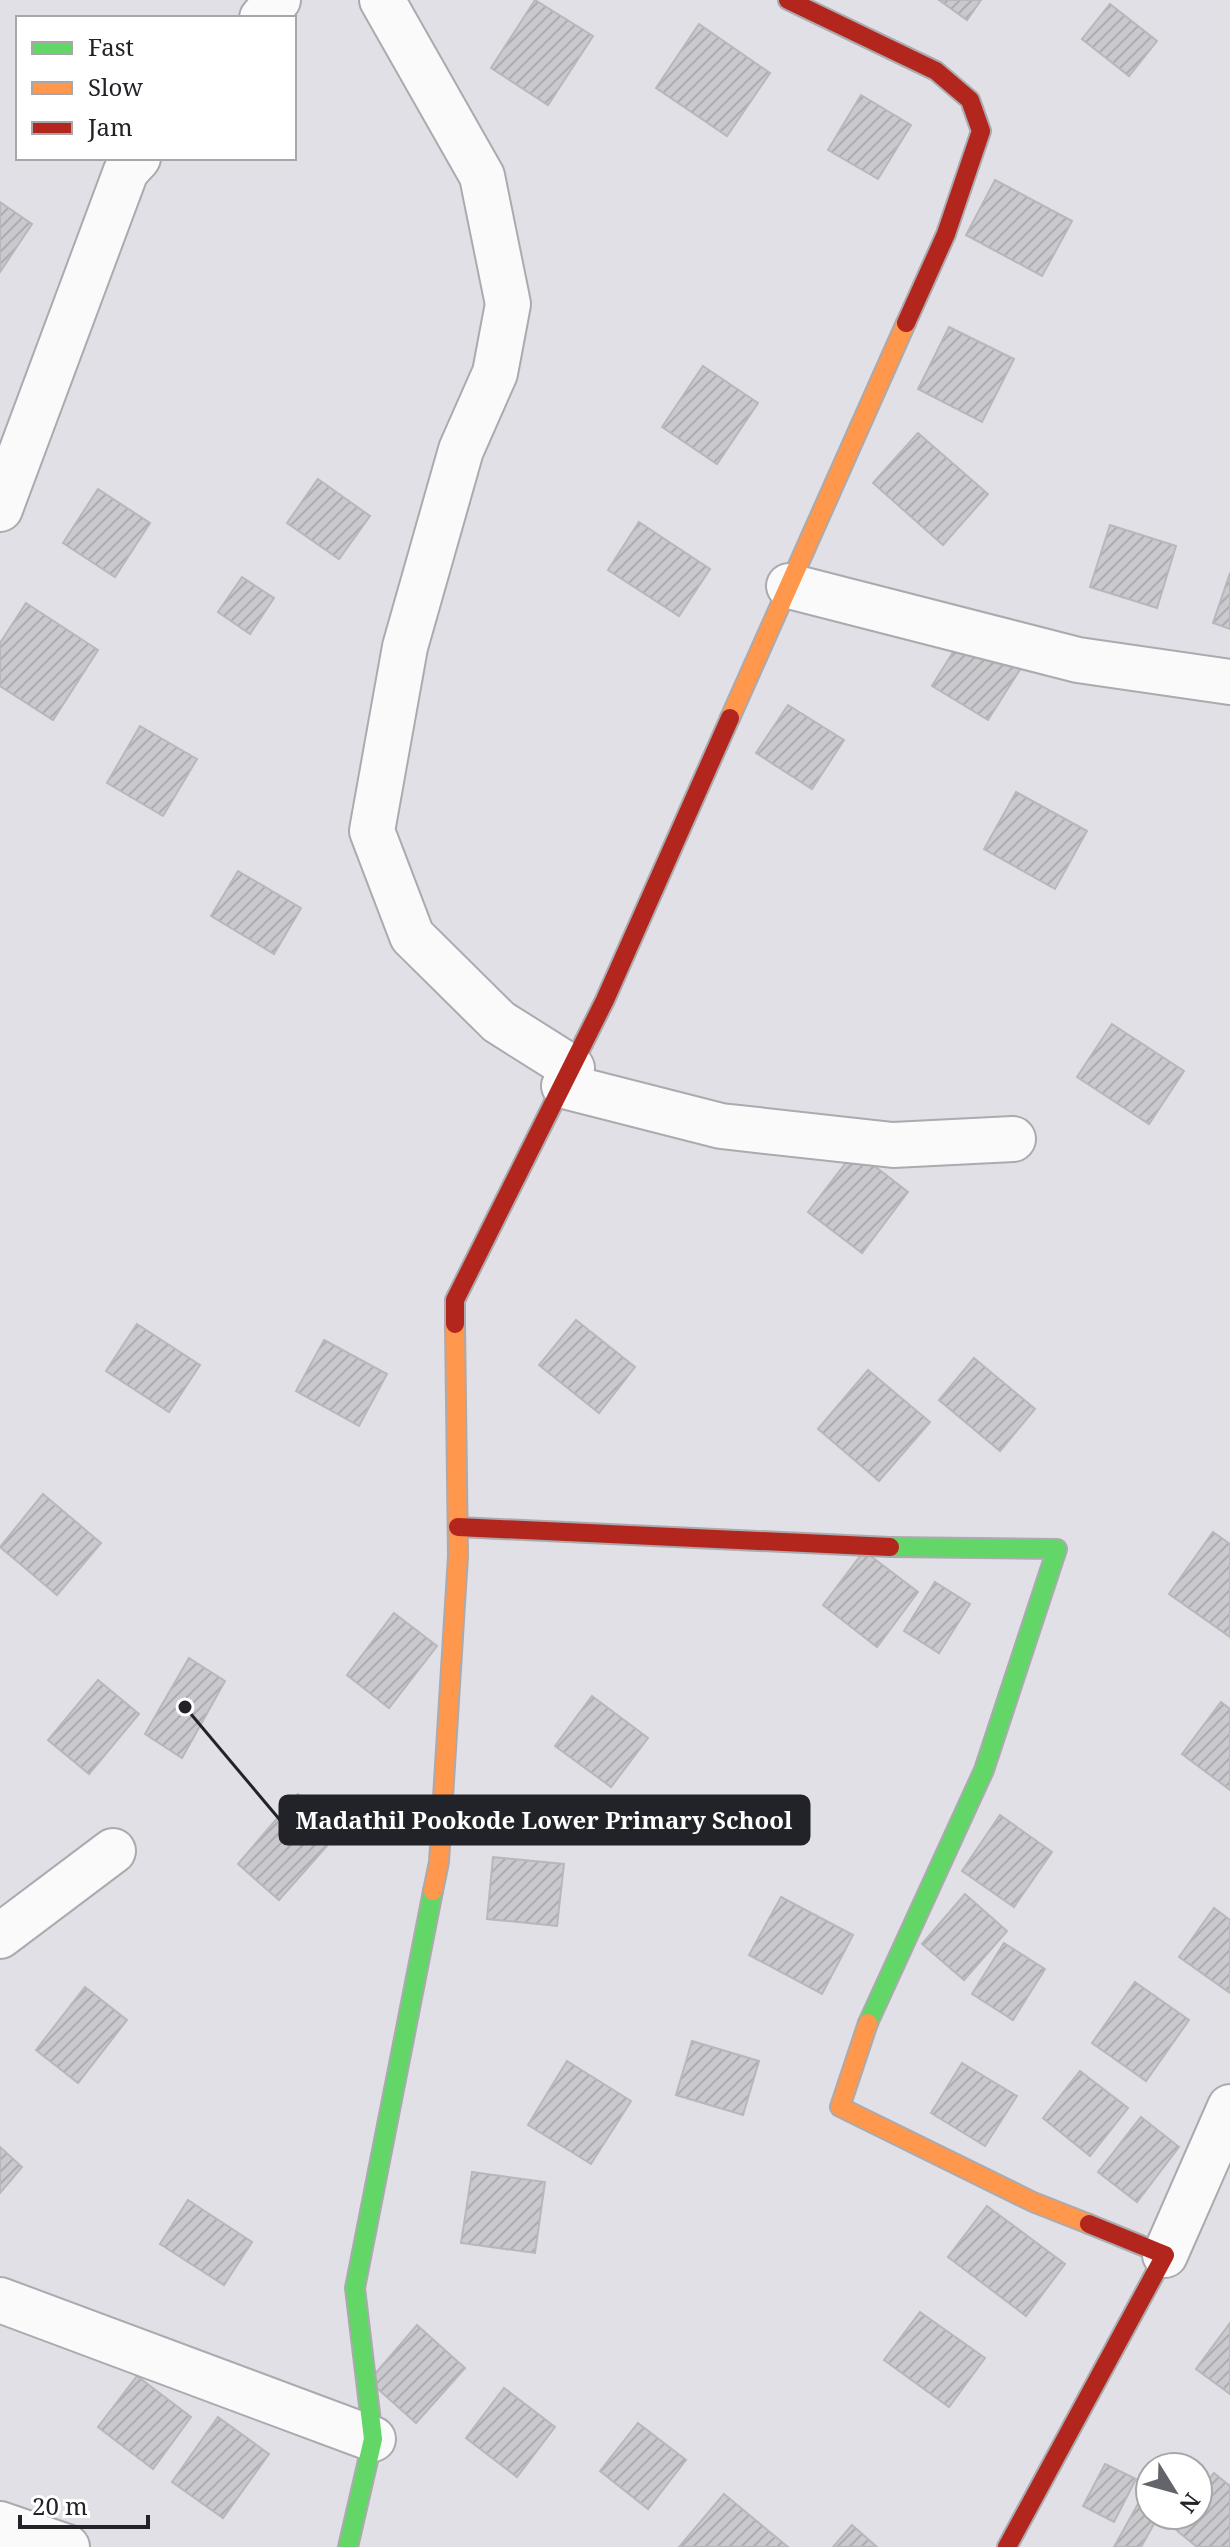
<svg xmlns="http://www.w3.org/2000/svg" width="1230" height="2547" viewBox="0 0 1230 2547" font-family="'Noto Serif',serif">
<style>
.building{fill:url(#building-hatch);stroke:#b7b7bc;stroke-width:2}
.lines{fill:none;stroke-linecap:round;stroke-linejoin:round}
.street-casing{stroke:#aaaaaf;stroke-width:48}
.fast-casing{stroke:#aaaaaf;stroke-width:22}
.slow-casing{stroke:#aaaaaf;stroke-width:22}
.jam-casing{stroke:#aaaaaf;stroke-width:22}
.street{stroke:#fafafb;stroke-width:44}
.fast{stroke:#63d668;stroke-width:18}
.slow{stroke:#ff974d;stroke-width:18}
.jam{stroke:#b3261e;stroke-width:18}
.leader{fill:none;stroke:#222328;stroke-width:3}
.callout-dot{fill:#222328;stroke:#fff;stroke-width:3}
.callout{fill:#222328;stroke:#222328;stroke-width:3}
.callout-label{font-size:24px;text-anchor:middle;font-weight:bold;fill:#fff}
</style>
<defs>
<pattern id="building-hatch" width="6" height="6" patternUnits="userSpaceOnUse" patternTransform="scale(2)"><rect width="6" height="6" fill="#c9c9ce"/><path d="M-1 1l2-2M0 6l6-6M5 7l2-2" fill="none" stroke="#acacb1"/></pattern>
</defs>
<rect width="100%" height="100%" fill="#e0e0e6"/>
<path class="building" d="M535,0L593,36L548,105L491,68Z
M939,0H981L967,20Z
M1110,4L1157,41L1129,76L1082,39Z
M699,24L770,73L727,136L656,88Z
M861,95L911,125L878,179L828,150Z
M995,180L1072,221L1042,276L966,235Z
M0,202L32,224L0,272Z
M949,327L1014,359L982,422L918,389Z
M703,366L758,403L717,464L662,427Z
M918,433L988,494L943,545L873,483Z
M318,479L370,516L339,559L287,523Z
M98,489L150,523L115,577L63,543Z
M639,522L710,569L679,616L608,570Z
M1110,525L1176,546L1157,608L1090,587Z
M1230,573V629L1213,623Z
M242,577L274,598L250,634L218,612Z
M26,603L98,650L53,720L0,686V643Z
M965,633L1021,668L988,720L932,686Z
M788,705L844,740L812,789L756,753Z
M140,726L197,759L163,816L107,783Z
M1016,792L1087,831L1055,889L984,849Z
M238,871L301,908L274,954L211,916Z
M1112,1024L1184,1071L1149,1124L1077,1077Z
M855,1151L908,1192L862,1253L808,1212Z
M576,1320L635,1367L599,1413L539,1365Z
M137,1324L200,1365L169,1412L106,1371Z
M324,1340L387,1374L359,1426L296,1391Z
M974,1358L1035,1409L1000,1451L939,1400Z
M868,1370L930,1422L879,1481L818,1429Z
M43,1494L101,1543L57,1595L0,1547Z
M1213,1532L1230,1544V1637L1169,1594Z
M864,1551L918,1592L877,1647L823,1605Z
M935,1582L970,1604L939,1653L904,1631Z
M394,1613L437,1646L389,1708L347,1675Z
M189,1658L225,1681L182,1758L145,1734Z
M98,1680L139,1714L89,1774L48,1740Z
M592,1696L648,1738L611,1787L555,1746Z
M1221,1702L1230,1709V1790L1182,1754Z
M298,1794L340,1831L279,1900L238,1864Z
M1000,1815L1052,1852L1014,1907L962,1871Z
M493,1857L564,1864L557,1926L487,1919Z
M965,1894L1007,1931L964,1980L922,1944Z
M781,1897L853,1935L822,1994L749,1955Z
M1214,1908L1230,1920V1993L1179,1957Z
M1004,1943L1045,1969L1013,2020L972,1994Z
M1135,1982L1189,2020L1146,2081L1092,2043Z
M85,1987L127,2020L78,2083L36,2050Z
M692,2041L759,2061L743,2115L676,2095Z
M567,2061L631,2101L591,2164L528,2125Z
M962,2063L1017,2096L985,2146L931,2113Z
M1080,2071L1128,2108L1090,2156L1043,2118Z
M1141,2117L1179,2147L1137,2202L1098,2172Z
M0,2147L22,2167L0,2193Z
M472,2172L545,2182L535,2253L461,2243Z
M188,2200L252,2242L224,2285L160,2244Z
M987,2206L1065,2264L1026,2316L948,2257Z
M920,2312L985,2358L949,2407L884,2360Z
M1230,2323V2394L1196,2369Z
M417,2325L465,2368L416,2423L369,2381Z
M137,2376L191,2417L153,2469L98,2427Z
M504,2388L555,2427L517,2477L466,2438Z
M218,2417L269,2454L223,2518L172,2482Z
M638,2423L686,2460L648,2509L600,2471Z
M1105,2464L1136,2479L1114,2522L1083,2506Z
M1214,2473L1230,2486V2547H1197L1170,2525L1179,2515H1198V2492Z
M724,2494L788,2547H679Z
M1139,2502L1150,2508V2515H1159L1141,2547H1114Z
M852,2525L877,2547H833Z"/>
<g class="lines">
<defs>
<path id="street" d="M382,0L482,176L508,304L495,373L461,450L405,647L372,831L412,936L499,1022L572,1068
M262,18L278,0
M0,509L126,171L138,158
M789,586L1078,660L1230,682
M564,1086L721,1126L893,1145L1013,1139
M0,1936L113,1851
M1165,2255L1230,2107
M0,2300L373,2439
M0,2524L67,2547"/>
<path id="fast" d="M868,2023L984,1770L1057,1549L890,1547
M348,2547L373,2439L355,2288L433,1891"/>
<path id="slow" d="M730,718L906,323
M433,1891L439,1862L458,1556L455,1324
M868,2023L840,2107L1033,2202L1089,2224"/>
<path id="jam" d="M788,0L936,71L970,100L981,131L946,234L906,323
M455,1324V1300L605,1000L730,718
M458,1527L890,1547
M1007,2547L1165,2255L1089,2224"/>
</defs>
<use href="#street" class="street-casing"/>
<use href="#fast" class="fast-casing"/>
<use href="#slow" class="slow-casing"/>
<use href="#jam" class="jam-casing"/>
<use href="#street" class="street"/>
<use href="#fast" class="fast"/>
<use href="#slow" class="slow"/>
<use href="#jam" class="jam"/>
</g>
<path class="leader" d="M185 1707L280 1820"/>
<circle class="callout-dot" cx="185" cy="1707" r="8"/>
<rect class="callout" x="280" y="1796" width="529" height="48" rx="8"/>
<g class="callout-label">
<text x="544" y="1829">Madathil Pookode Lower Primary School</text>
</g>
<rect x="16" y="16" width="280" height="144" fill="#ffffff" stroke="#a7a7a9" stroke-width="2"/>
<rect x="32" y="42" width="40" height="12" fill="#63d668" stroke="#a7a7a9" stroke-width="2"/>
<text x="88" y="56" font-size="24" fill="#222328">Fast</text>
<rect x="32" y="82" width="40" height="12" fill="#ff974d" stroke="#a7a7a9" stroke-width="2"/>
<text x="88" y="96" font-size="24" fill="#222328">Slow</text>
<rect x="32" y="122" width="40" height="12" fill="#b3261e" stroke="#a7a7a9" stroke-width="2"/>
<text x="88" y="136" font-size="24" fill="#222328">Jam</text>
<g transform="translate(1174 2491) rotate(127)"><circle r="38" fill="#ffffff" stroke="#a7a7a9" stroke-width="2"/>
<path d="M0-6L14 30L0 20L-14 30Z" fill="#64656a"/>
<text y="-12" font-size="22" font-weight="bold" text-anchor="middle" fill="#222328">N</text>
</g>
<path d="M20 2515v12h128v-12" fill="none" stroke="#222328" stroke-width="4"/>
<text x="32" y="2515" font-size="24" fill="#222328" stroke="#ffffff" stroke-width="6" paint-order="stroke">20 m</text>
</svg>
